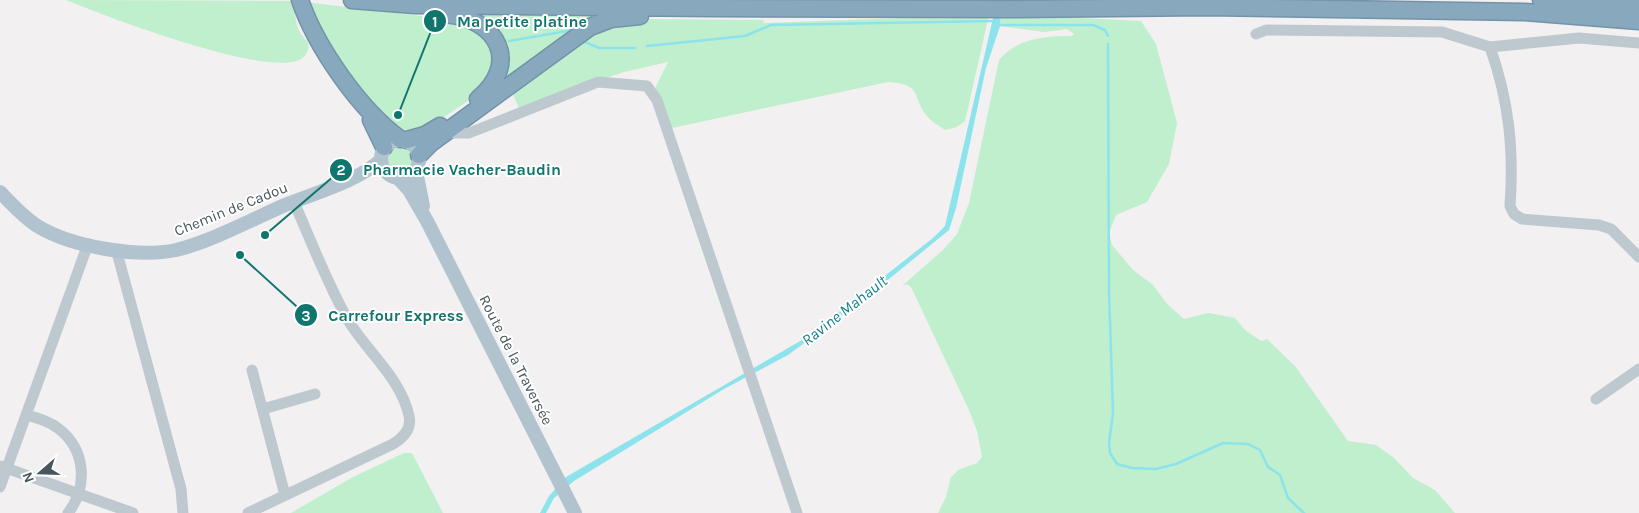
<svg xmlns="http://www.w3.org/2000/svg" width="1639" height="513" viewBox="0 0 1639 513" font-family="Karla,sans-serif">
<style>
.green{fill:#bfefcc}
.water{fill:#8ce3ec}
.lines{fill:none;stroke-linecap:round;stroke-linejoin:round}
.stream{stroke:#8ce3ec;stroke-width:2.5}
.highway-casing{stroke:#7393aa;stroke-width:19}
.minor{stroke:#bec9cf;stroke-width:11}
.major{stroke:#b0c3ce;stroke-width:14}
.highway{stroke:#88a8be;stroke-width:16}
.labels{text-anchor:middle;stroke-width:4;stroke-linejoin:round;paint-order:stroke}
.street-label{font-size:15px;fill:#48565d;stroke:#fff}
.water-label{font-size:16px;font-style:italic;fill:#0e808c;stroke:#fff}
.leader{fill:none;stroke:#0f766e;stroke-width:2}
.callout-dot{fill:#0f766e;stroke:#fff;stroke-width:2}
.mark-label{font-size:15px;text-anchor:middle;font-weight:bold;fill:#fff}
.callout-label{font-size:16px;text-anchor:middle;font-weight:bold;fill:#0f766e;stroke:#fff;stroke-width:4;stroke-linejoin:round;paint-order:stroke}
</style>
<rect width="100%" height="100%" fill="#f2f0f0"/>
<path class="green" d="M66,0L294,1C295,12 295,25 301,34C303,37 306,40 308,43C309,47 308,51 306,54C289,88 98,13 66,0Z
M305,2L446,19L483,27L496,64L471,99L426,129L406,133L394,130L352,78L320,31Z
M477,14H606L499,87L497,31L489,21Z
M1001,14L1141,21L1156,44L1177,123L1169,164L1147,202L1116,215L1109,233L1112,245L1133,270L1152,284L1168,305L1184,319L1208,313L1235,318L1245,330L1261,341L1267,339L1295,366L1348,441L1376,445L1394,458L1413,478L1435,490L1455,513H938L946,497L951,477L958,470L977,463L982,457L977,431L969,410L911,287L907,284L902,286L943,250L957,234L969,203L999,60C1017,38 1045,36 1072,36L1074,34L1067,29L1045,32L1000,26Z
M989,15L965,121L957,127L945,130C940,126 933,123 929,118C911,99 925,84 888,82L667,129L656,96V86L668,62L624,72L519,108L510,88L585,36L634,19L764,20L763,23Z
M385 159a15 15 0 1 1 30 0a15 15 0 1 1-30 0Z
M404,453H412L443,513H291L353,477Z"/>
<path class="water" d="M994,0H1002L1000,26L986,68L956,208L949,230L867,297L788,355L724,389L574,481L554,498L546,513H540L549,496L566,477L807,337L933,238L945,226L994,14Z"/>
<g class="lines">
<path class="stream" d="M997,25H1093L1105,30L1108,36
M509,41L573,30
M585,42L599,48H635
M1108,44L1109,291L1113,413L1109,443L1110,453L1117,464L1132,468L1156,469L1176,464L1223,443L1248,444L1260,450L1268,467L1280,475L1288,498L1304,513
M647,46L745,36L771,25L992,21"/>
<defs>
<path id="highway" d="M300,0C316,47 360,110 400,139
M352,0L415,5L713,8L1015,9L1207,7L1525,12L1639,21
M1541,0L1639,6
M446,14C498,19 521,63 478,99
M371,120L384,147
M407,140L425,135L440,126
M419,155L431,143L590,27L611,19L640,16"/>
</defs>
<use href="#highway" class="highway-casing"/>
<path class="minor" d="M1256,34L1266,30L1442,32L1490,47L1579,38L1639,43
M1490,47C1509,101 1514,149 1510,206L1514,214L1522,219L1599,225L1611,229L1639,257
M449,130L455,133H469L598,82L647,86L657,100L797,513
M116,249L181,489L183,513
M252,370L285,495
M1596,399L1639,369
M263,409L315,394
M26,415C37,418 49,421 59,429C86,450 88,487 68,513
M0,466L133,513
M0,487L88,244
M248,513L393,444C403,438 412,429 409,416C401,378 367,352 348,320C327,283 311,241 294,202"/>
<path class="major" d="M381 159a19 19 0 1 1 38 0a19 19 0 1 1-38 0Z
M416,171L423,206
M398,178L409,190L427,221L575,513
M0,192C12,204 24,218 39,227C73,247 138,258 176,250C212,241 251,220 285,205C317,192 354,183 381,160"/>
<use href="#highway" class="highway"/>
</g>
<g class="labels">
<g class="street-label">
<text transform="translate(231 209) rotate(-22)" y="5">Chemin de Cadou</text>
<text transform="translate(516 360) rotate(63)" y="5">Route de la Traversée</text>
</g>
<g class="water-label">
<text transform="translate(844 310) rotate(-38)" y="6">Ravine Mahault</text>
</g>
</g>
<path class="leader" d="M398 115L435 21M265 235L341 170M240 255L306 315"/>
<g class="callout-dot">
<circle cx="398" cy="115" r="5"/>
<circle cx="265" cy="235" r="5"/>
<circle cx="240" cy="255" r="5"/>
<circle cx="435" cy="21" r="12"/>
<circle cx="341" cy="170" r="12"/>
<circle cx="306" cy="315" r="12"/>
</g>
<g class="mark-label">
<text x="435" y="27">1</text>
<text x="341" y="175">2</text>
<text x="306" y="321">3</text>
</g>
<g class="callout-label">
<text x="522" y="27">Ma petite platine</text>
<text x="462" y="175">Pharmacie Vacher-Baudin</text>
<text x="396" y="321">Carrefour Express</text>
</g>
<g transform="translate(40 473) rotate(250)" stroke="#ffffff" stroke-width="4" paint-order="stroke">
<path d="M0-4L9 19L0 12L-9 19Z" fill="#48565d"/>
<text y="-8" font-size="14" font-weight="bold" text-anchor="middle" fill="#48565d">N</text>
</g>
</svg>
